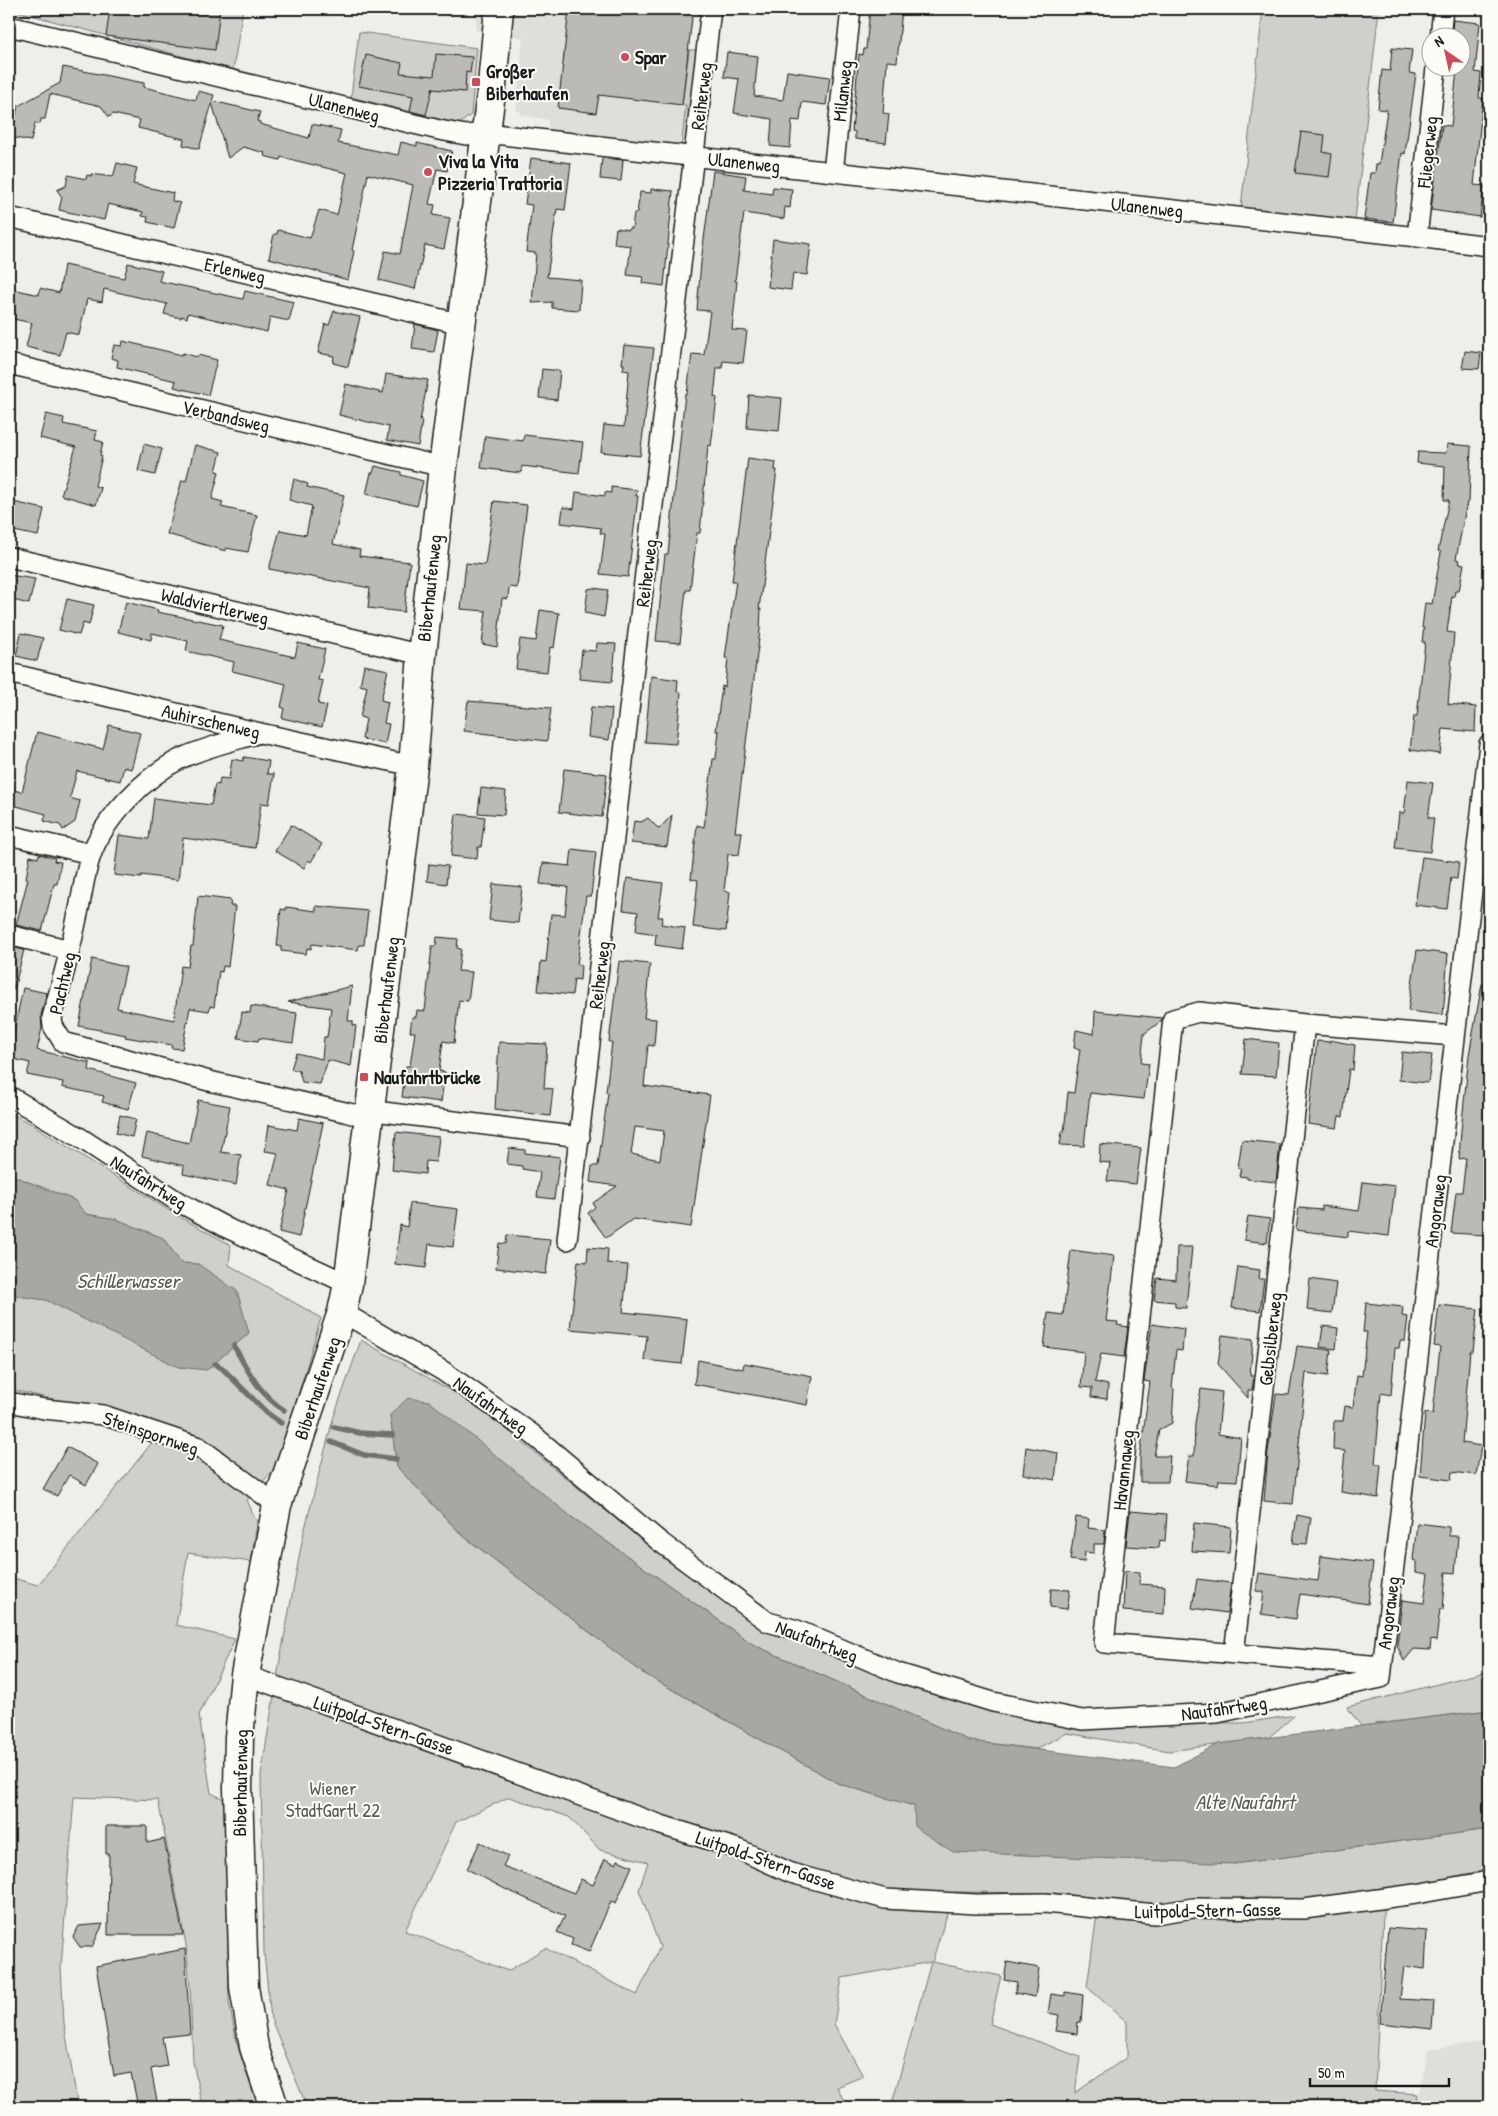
<svg xmlns="http://www.w3.org/2000/svg" width="1498" height="2116" viewBox="0 0 1498 2116" font-family="'Patrick Hand',sans-serif">
<style>
.built{fill:#e0deda}
.green{fill:#d0cfcc;stroke:#767674;fill-rule:evenodd}
.water{fill:#a8a7a3;stroke:#706f6d}
.lines{fill:none;stroke-linecap:round;stroke-linejoin:round}
.stream{stroke:#706f6d;stroke-width:5.5}
.building{fill:#bbbab6;stroke:#1c1c1c;fill-rule:evenodd}
.minor-casing{stroke:#1c1c1c;stroke-width:22}
.secondary-casing{stroke:#1c1c1c;stroke-width:31}
.minor{stroke:#fdfcf7;stroke-width:19}
.secondary{stroke:#fdfcf7;stroke-width:28}
.poi-dot{fill:#d1495b;stroke:#fdfcf7;stroke-width:2}
.labels{text-anchor:middle;stroke-width:4;stroke-linejoin:round;paint-order:stroke}
.poi-label{font-size:19px;font-weight:bold;fill:#1c1c1c;stroke:#fdfcf7;text-anchor:start}
.street-label{font-size:19px;fill:#1c1c1c;stroke:#fdfcf7}
.park-label{font-size:19px;fill:#5b5b5a;stroke:#fdfcf7}
.water-label{font-size:20px;font-style:italic;fill:#5b5b59;stroke:#fdfcf7}
</style>
<rect width="100%" height="100%" fill="#f0eeea"/>
<filter id="ink" filterUnits="userSpaceOnUse"><feTurbulence type="fractalNoise" baseFrequency=".02" numOctaves="2"/><feDisplacementMap in="SourceGraphic" scale="10" xChannelSelector="R" yChannelSelector="G"/><feConvolveMatrix kernelMatrix="1 2 1 2 8 2 1 2 1" color-interpolation-filters="sRGB"/></filter>
<g filter="url(#ink)">
<path class="built" d="M476,9H630L626,42L689,50L682,104H686L679,144L548,130V120L521,115L520,112L516,110L523,38L476,31Z
M1489,2041V2107H1417L1428,2049Z"/>
<path class="green" d="M9,9H243L233,70Z
M1263,9H1379L1355,220L1241,208Z
M359,32L477,48L471,115L459,124L351,97Z
M689,50H700L689,143L681,146L686,105H682Z
M9,1113L30,1123L178,1216L231,1245L229,1265L321,1318L277,1466L247,1500L257,1523L251,1562L188,1553L176,1625L235,1639L199,1715L211,1793L226,1800L229,2002L237,2044L252,2090L260,2107H202L193,2062L190,1988L186,1945L158,1800L74,1797L61,1968L64,2023L78,2107H9V1577L38,1585L166,1425L9,1389V1291L18,1296L46,1300L207,1369L249,1333L198,1264L181,1263L163,1238L116,1219L86,1214L74,1200L10,1175Z
M361,1340L478,1406L666,1560L767,1631L791,1633L989,1707L1157,1722L1244,1723L1295,1715L1268,1738L1169,1751L1067,1733L1036,1749L970,1741L754,1645L573,1518L390,1415L397,1467L462,1535L643,1673L839,1784L914,1806L1234,1864L1489,1829V1869L1384,1892L1375,2091L1418,2094L1417,2107H891L931,1962L842,1978L834,2024L863,2076L837,2087L847,2107H307L271,2019L264,1953L261,1775L279,1665L303,1536L333,1419ZM509,1797L569,1817L600,1850L648,1862L639,1890L660,1947L637,1995L545,1948L508,1971L405,1931L456,1822ZM954,1892L1054,1893L1095,1898L1097,1914L1087,1987L1127,2022V2057L1075,2093L1080,2057L990,2024L1001,1976L932,1962Z
M1489,1671V1710L1361,1726L1347,1707Z"/>
<path class="water" d="M9,1174L74,1200L86,1214L116,1219L163,1238L181,1263L198,1264L237,1291L249,1333L207,1370L178,1367L46,1300L18,1296L9,1291Z
M408,1398L429,1401L573,1518L754,1645L970,1741L1174,1767L1218,1744L1489,1710V1829L1234,1864L953,1852L915,1827L914,1806L839,1784L643,1673L462,1535L397,1467L390,1415Z"/>
<g class="lines">
<path class="stream" d="M234,1346C248,1371 260,1395 284,1410
M215,1364L222,1368L267,1413L281,1423
M334,1427L360,1433L393,1435
M331,1442L364,1455L396,1459"/>
</g>
<path class="building" d="M110,9H220L215,50L106,36Z
M569,9H693L682,105L599,95L596,113L558,108Z
M870,9H902L897,62L887,61L883,113L889,114L886,143L855,139V132L852,131L859,54L863,55L864,49H866Z
M1453,20L1480,23L1475,72L1481,73L1479,98H1483L1474,185L1484,186L1480,217L1431,210L1442,125L1451,126L1457,70L1460,71V38H1451Z
M1392,48L1412,50L1409,73L1416,74L1405,154L1402,153L1393,222L1364,219L1370,173H1375L1376,164H1379L1387,110L1378,109L1382,70L1390,71Z
M727,52L758,56L754,96L783,100L787,71L830,77L826,105L802,102L800,121L792,120L790,148L770,146L772,119L734,113L739,79L724,77Z
M436,54L472,57L470,73L466,72L465,92L432,89L433,87L426,115L410,111L413,96L359,86L366,55L402,63L400,73L434,76Z
M63,67L144,83V87L196,100L198,91L214,95L212,101L260,112L257,121L260,122V124L309,138L312,124L341,130L338,143L398,155L401,142L417,146V143L452,151L447,171L437,169L429,204L435,205L433,215L450,218L444,249L425,245L415,289L379,280L385,251L400,254L413,185L368,174L352,250L354,251L348,280L269,258L274,234H277L278,230L310,238L319,210L337,215L347,173L281,157L280,160L264,156L265,153L243,147L228,158L212,103L199,149L183,145L184,139L138,128L140,120L113,114L109,117L101,106L50,94L45,119H41L40,124L35,123L31,141L11,137L18,106L60,83Z
M1301,132L1325,135L1323,152L1332,154L1329,177L1295,173Z
M531,158L571,163L565,210L557,209L547,277L581,280L579,310L552,308V302L532,303L536,253L526,252L532,205L525,204Z
M602,158L623,160L621,181L600,179Z
M117,163L137,168L133,184L173,193L172,201L180,203L174,228L147,222L148,217L142,216L143,212L108,204L104,220L59,210L62,197L57,190L66,186L68,175L86,179L87,175L91,176V174L113,177Z
M713,171L746,176L744,190L772,194L773,187L792,189L790,208L785,207L784,219L744,213L735,281H737L732,330L747,331L743,363L723,361L722,368H717L714,397L717,398L711,446L708,445L700,533H697L690,590H686L680,643L656,641L665,554H668L685,394H687L692,354L704,355L710,311L697,310L701,262Z
M651,189L673,191L664,286L642,283L643,277L627,275L631,246L614,244L616,228L629,230V228H632L634,213H637L640,192L651,193Z
M773,239L811,244L807,275L793,273L791,290L768,287Z
M128,263L162,271L159,281L243,299L245,291L294,302L289,321L270,317L267,332L188,313L187,318L181,316V318L164,314L167,304L104,289L102,302L87,299L79,335L66,332L60,355L26,347L32,323L9,318V288L39,295L40,288L59,293L64,265L124,278Z
M334,311L360,317L348,367L333,363L334,356L318,353L325,324L329,325Z
M415,324L438,330L434,352L412,349Z
M123,341L182,355L183,353L197,357L198,355L217,360L208,395L174,387L176,381L117,367L118,360L111,358L114,345L122,346Z
M624,345L654,348L640,456L601,452L604,425L624,427L629,371L623,370L624,364H622Z
M1465,351L1481,353L1479,369L1462,368Z
M542,369L560,371L557,400L539,398Z
M386,374L428,380L420,421H422L418,446L387,440L389,427L339,415L346,384L383,393Z
M749,395L782,398L779,431L747,428Z
M46,414L64,418L63,424L97,431L95,440L103,442L100,455L102,456L95,486L101,488L96,505L61,495L76,447L40,438Z
M524,435L583,442L579,473L522,466L521,473L481,468L485,436L523,441Z
M144,444L162,449L155,475L138,471Z
M1447,444L1471,446L1469,502H1467L1456,559L1460,560L1459,563L1464,564L1459,591H1455L1454,597L1452,596L1447,632L1454,633L1448,704L1476,707L1475,732L1443,729L1440,754L1410,750L1414,716H1417L1425,642H1422L1424,628H1422L1425,603L1432,604L1441,552L1438,551L1449,500H1444L1445,466L1417,463L1418,452L1446,453Z
M195,445L221,452L216,471L219,472L212,499L223,502L221,507L257,515L248,552L226,548V551L167,534L182,480L186,481Z
M748,458L776,462L775,470H777L759,609H761L760,630L735,832H742L739,855L728,854L724,891L730,892L726,931L693,927L698,880L691,879L697,825L704,827L713,759H716L719,731H716L722,686L725,687L728,658H725L736,581H732Z
M375,466L401,472V475L423,481L417,506L366,494L371,473H373Z
M294,479L308,484L307,487L344,495L333,544L360,550L359,556L410,562L404,612L368,608L370,588L269,569L280,530L306,535L312,506L289,500Z
M611,487L637,490L636,496H638L628,577L600,574L605,534L600,533L601,528L561,523L563,507L574,509L576,492L605,496V492L611,493Z
M9,501L44,509L38,536L9,530Z
M494,501L527,505L517,588L509,587L508,599L502,598L497,647L482,644L486,611L461,609L466,563L485,565Z
M9,575L35,579L29,604L9,599Z
M593,588L608,590L604,617L585,613L588,589Z
M67,599L94,605L89,625L83,623L79,635L59,630Z
M126,602L158,610L157,612L223,625L219,640L295,657L298,643L325,649L318,680L323,681L318,704L327,706L322,727L282,718L284,708L281,707L286,684L232,671L234,662L186,651L188,641L152,633L151,640L118,632Z
M540,610L559,613L554,648L550,647L547,672L516,669L520,639L536,641Z
M21,633L43,638L37,661L16,656Z
M597,643L616,644L612,682L579,679L582,650L596,651Z
M364,665L388,670L381,700L388,702L384,723L389,724L385,744L362,739L366,719L360,717L367,687L360,685Z
M651,676L678,680L677,692L681,693L676,744L645,742Z
M468,701L551,708L547,741L464,731Z
M591,707L612,709L609,740L588,737Z
M109,725L140,733L133,763L131,769L124,767L120,781L77,771L70,798L80,801L75,822L63,830L60,825L44,821L46,814L9,804V789L22,792L37,732L103,749Z
M244,757L269,761L267,774H274L269,804L261,803L255,848L183,838L178,880L141,875V878L114,875L119,835L149,839L154,798L211,805L215,784L219,785L220,778L229,779L232,759L243,761Z
M564,769L607,774L602,817L559,812Z
M1408,780L1433,783L1428,818H1434L1430,852L1395,848L1399,813H1404Z
M481,788L506,791L504,815L478,813Z
M456,814L485,817L481,847H478L477,859L451,856Z
M672,815L667,847L631,843L634,821L641,822L648,818L659,829Z
M291,825L322,844L311,862L308,860L304,868L275,851Z
M572,849L596,852L591,896H586L577,965H581L580,980L574,979L572,995L538,991L541,961L546,962L551,914L565,915L568,887L540,884L543,863L570,866Z
M39,854L55,858L54,861L61,862L57,884H54L42,931L16,925L28,879L26,878L30,856L38,858Z
M1422,857L1459,862L1457,879L1451,878L1447,909L1415,905Z
M429,864L448,866L446,884L427,881Z
M627,878L663,883L658,917H663L661,924L685,928L682,949L655,945L656,934L636,931L638,912L623,910Z
M493,884L522,887L518,923L489,920Z
M198,896L231,900L230,906H235L228,967L223,966L222,972L219,971L214,1007L210,1006L209,1011L190,1008L182,1049L171,1048L172,1045L125,1037L126,1035L79,1026L92,959L126,967L117,1008L174,1020L181,966L188,967L191,946H193Z
M316,906L368,911L364,945H359L358,950L312,944L311,949L307,948L306,954L281,951V946H277L281,909L286,910V907L316,911Z
M437,937L458,939L457,948L461,949L458,971L472,972L468,1001L459,1000L454,1043L443,1041L439,1071L445,1072L441,1102L402,1097L406,1066H410L415,1032H410L412,1017H416L417,1010L425,1011L432,946H436Z
M10,947L24,950L14,989L9,988Z
M1417,950L1448,954L1443,1015L1408,1011Z
M619,961L650,964L644,1018L656,1019L654,1046L648,1045L644,1086L710,1095L691,1227L633,1219L606,1238L588,1213L595,1207L593,1203L617,1186L590,1182L592,1166H598L608,1093L606,1092L612,1042H609ZM635,1127L664,1131L660,1160L631,1154Z
M1482,984L1489,985V1111L1483,1183L1489,1184V1198H1487L1485,1235L1451,1233L1456,1192H1462L1466,1158L1459,1159L1461,1131L1469,1055Z
M352,986L348,1021H353V1025L356,1026L351,1066L328,1060L320,1084L302,1082L299,1071L291,1069L296,1053L322,1059L324,1037H327L331,1008L288,1002Z
M23,988L47,993L41,1015L42,1028L37,1050L90,1063L89,1070L136,1083L128,1109L102,1102L104,1096L62,1087L63,1082L27,1075L30,1063L9,1058V1035L13,1036Z
M251,1006L297,1013L293,1043L259,1038L258,1041L238,1038L242,1012L250,1013Z
M1095,1011L1162,1018L1161,1021L1144,1034L1141,1063L1149,1064L1144,1099L1090,1093L1084,1146L1060,1145L1062,1132H1064L1068,1092L1074,1093L1080,1049L1074,1048L1076,1030L1094,1034Z
M1246,1039L1279,1043L1276,1076L1242,1074Z
M1330,1040L1355,1045L1353,1070L1349,1069L1343,1117L1339,1116L1337,1128L1308,1124L1317,1041L1330,1042Z
M499,1042L547,1044L544,1088L553,1089L550,1116L495,1109Z
M1402,1052L1432,1055L1428,1083L1399,1080Z
M198,1100L230,1106L221,1152L241,1155L236,1185L183,1174L184,1166L142,1156L147,1133L189,1143Z
M120,1115L136,1119L132,1137L116,1133Z
M299,1118L323,1123L299,1237L279,1232L289,1190L270,1185L278,1153L265,1151L269,1125L297,1130Z
M396,1132L439,1137L436,1162L426,1161L425,1174L392,1170Z
M1242,1140L1280,1144L1276,1182L1247,1179V1177L1239,1176L1241,1168H1238Z
M1100,1144L1141,1148L1136,1184L1107,1181L1110,1163L1099,1162Z
M509,1148L525,1150V1153L560,1157L554,1199L537,1197L540,1172L522,1169V1166L507,1164Z
M1363,1182L1395,1186L1389,1236L1348,1231V1237L1296,1230L1299,1208L1322,1210V1206L1359,1211Z
M410,1203L458,1209L453,1247L429,1244L426,1268L395,1264L400,1225L407,1227Z
M1248,1216L1270,1219L1267,1243L1244,1240Z
M507,1235L550,1239L546,1274L496,1268L499,1243L506,1244Z
M588,1247L608,1249L607,1263L628,1265L623,1312L687,1319L682,1364L644,1360L647,1336L570,1329L578,1261L587,1262Z
M1177,1247H1192L1186,1308L1175,1307V1302L1154,1300L1157,1278L1176,1280Z
M1071,1250L1114,1256L1106,1321L1118,1322L1117,1325L1128,1327L1124,1357L1101,1354L1095,1382L1108,1385L1107,1399L1091,1397L1092,1388L1081,1387L1084,1352L1044,1347L1048,1313L1063,1315Z
M1238,1267L1260,1270L1259,1279H1264L1260,1311L1232,1308Z
M1310,1279L1336,1283L1332,1313L1307,1310Z
M1366,1303L1403,1307L1402,1316L1408,1317L1405,1341H1400L1399,1348H1395L1391,1395L1381,1393L1375,1464H1381L1378,1498L1341,1492L1345,1451L1333,1450L1334,1421H1343L1345,1406L1353,1407L1357,1375L1362,1376L1367,1332H1363Z
M1439,1305L1478,1309L1473,1351H1470L1462,1443L1481,1446L1476,1475L1452,1472L1451,1480L1420,1476L1425,1413L1433,1414L1440,1347L1434,1346Z
M1152,1324L1184,1329L1182,1351L1176,1350L1172,1388L1174,1389L1172,1423L1159,1430L1154,1456H1170L1168,1482H1140V1456L1150,1382L1144,1381Z
M1323,1326L1338,1328L1336,1349L1320,1347Z
M1222,1335L1253,1339L1250,1376H1254L1252,1390H1248V1398L1218,1364Z
M1297,1346L1331,1350L1328,1376L1306,1373L1293,1504L1264,1501L1268,1452L1276,1394L1289,1395Z
M698,1360L743,1369L744,1363L812,1376L807,1405L694,1384Z
M1201,1389L1222,1392L1218,1434L1241,1438L1237,1481L1219,1480L1218,1485L1185,1481L1189,1456H1194L1195,1423Z
M67,1447L98,1464L86,1485L69,1475L57,1496L43,1489Z
M1026,1447L1058,1453L1055,1480L1023,1474Z
M1130,1511L1167,1514L1165,1541L1160,1540L1159,1548L1126,1546Z
M1297,1515L1311,1518L1307,1544L1293,1543Z
M1076,1517L1089,1519L1088,1528L1105,1530L1104,1544H1094V1553L1085,1552L1084,1562L1070,1560Z
M1194,1523L1231,1527L1229,1553L1192,1551Z
M1417,1523L1449,1527V1536H1458L1455,1573L1446,1572L1443,1609H1440L1436,1641L1431,1640L1430,1650L1414,1649L1404,1661L1397,1645L1402,1600L1424,1603L1428,1574L1416,1572V1561L1413,1560Z
M1321,1556L1373,1563L1368,1604L1300,1594L1296,1619L1261,1614L1264,1592L1256,1591L1259,1573L1318,1581Z
M1125,1571L1140,1572L1139,1584L1165,1586L1164,1614L1123,1611Z
M1197,1579L1231,1583L1227,1613L1192,1608Z
M1051,1589L1070,1590L1067,1609L1050,1607Z
M106,1826H147V1843L164,1839L183,1935H108L109,1854H106Z
M480,1842L508,1856L503,1866L574,1893L581,1879L593,1885L605,1859L616,1864L618,1860L632,1866L616,1903L611,1901L589,1952L571,1945L573,1939L557,1932L565,1916L505,1889L467,1869Z
M103,1924L92,1947H80L73,1937L79,1926Z
M1388,1928L1427,1931L1425,1969L1404,1966L1400,1999L1434,2001L1432,2029L1380,2023Z
M185,1949L190,2034L162,2037L167,2066L151,2069L158,2107H138L131,2073L114,2076L96,1966Z
M1007,1962L1039,1968L1035,1997L1015,1993L1017,1982L1004,1980Z
M1065,1992L1083,1995L1081,2022H1078L1077,2034L1056,2031L1059,2015L1048,2013L1051,1994L1065,1996Z"/>
<g class="lines">
<defs>
<path id="minor" d="M9,26L439,130L466,135L486,133L546,140L1417,237L1489,246
M1440,38L1443,9
M833,172L851,9
M9,217L462,324
M1417,237L1436,68
M9,364L443,467
M9,557L422,655
M9,673L260,733L413,766
M260,733C233,741 205,747 180,759C145,777 104,818 91,855C84,875 82,898 77,918C70,952 61,985 52,1018L53,1026L63,1042L209,1081L345,1112L352,1114L383,1112L580,1137
M9,835L91,854
M9,935L70,950
M9,1096L79,1137L177,1201L229,1229L348,1284
M567,1240L711,9
M342,1312L443,1371L532,1434L659,1541L768,1622L797,1630L898,1673L993,1702L1082,1720L1217,1713L1381,1678L1489,744
M9,1402L44,1409L103,1415L199,1447L277,1505
M1234,1654L1305,1024
M1382,1666L1104,1643L1173,1019L1199,1012L1305,1024L1455,1036
M245,1675L661,1825L738,1849L791,1873L885,1899L976,1904L1045,1903L1155,1914L1193,1908L1304,1909L1416,1894L1489,1881"/>
<path id="secondary" d="M274,2107L254,2047L244,1987L238,1788L239,1737L245,1675L277,1505L342,1312L348,1284L413,766L422,655L443,467L492,85L499,9"/>
</defs>
<use href="#minor" class="minor-casing"/>
<use href="#secondary" class="secondary-casing"/>
<use href="#minor" class="minor"/>
<use href="#secondary" class="secondary"/>
</g>
</g>
<g class="poi-dot">
<circle cx="625" cy="57" r="5"/>
<rect x="471" y="77" width="10" height="10" rx="2.5"/>
<circle cx="428" cy="172" r="5"/>
<rect x="359" y="1072" width="10" height="10" rx="2.5"/>
</g>
<g class="labels">
<g class="poi-label">
<text x="635" y="64">Spar</text>
<text x="486" y="78">Großer<tspan x="486" dy="22">Biberhaufen</tspan></text>
<text x="438" y="168">Viva la Vita<tspan x="438" dy="22">Pizzeria Trattoria</tspan></text>
<text x="374" y="1084">Naufahrtbrücke</text>
</g>
<g class="street-label">
<text transform="translate(842 91) rotate(-84)" y="7">Milanweg</text>
<text transform="translate(701 96) rotate(-83)" y="7">Reiherweg</text>
<text transform="translate(344 107) rotate(14)" y="7">Ulanenweg</text>
<text transform="translate(1427 152) rotate(-84)" y="7">Fliegerweg</text>
<text transform="translate(744 162) rotate(6)" y="7">Ulanenweg</text>
<text transform="translate(1147 207) rotate(6)" y="7">Ulanenweg</text>
<text transform="translate(235 270) rotate(13)" y="7">Erlenweg</text>
<text transform="translate(226 416) rotate(13)" y="7">Verbandsweg</text>
<text transform="translate(646 573) rotate(-83)" y="7">Reiherweg</text>
<text transform="translate(429 588) rotate(-84)" y="7">Biberhaufenweg</text>
<text transform="translate(215 606) rotate(13)" y="7">Waldviertlerweg</text>
<text transform="translate(211 721) rotate(13)" y="7">Auhirschenweg</text>
<text transform="translate(599 975) rotate(-83)" y="7">Reiherweg</text>
<text transform="translate(62 983) rotate(-77)" y="7">Pachtweg</text>
<text transform="translate(386 990) rotate(-83)" y="7">Biberhaufenweg</text>
<text transform="translate(149 1182) rotate(32)" y="7">Naufahrtweg</text>
<text transform="translate(1435 1211) rotate(-83)" y="7">Angoraweg</text>
<text transform="translate(1270 1339) rotate(-84)" y="7">Gelbsilberweg</text>
<text transform="translate(317 1388) rotate(-71)" y="7">Biberhaufenweg</text>
<text transform="translate(491 1405) rotate(35)" y="7">Naufahrtweg</text>
<text transform="translate(151 1433) rotate(19)" y="7">Steinspornweg</text>
<text transform="translate(1123 1470) rotate(-84)" y="7">Havannaweg</text>
<text transform="translate(1388 1613) rotate(-83)" y="7">Angoraweg</text>
<text transform="translate(817 1641) rotate(21)" y="7">Naufahrtweg</text>
<text transform="translate(1224 1708) rotate(-8)" y="7">Naufahrtweg</text>
<text transform="translate(384 1725) rotate(19)" y="7">Luitpold-Stern-Gasse</text>
<text transform="translate(240 1783) rotate(-89)" y="7">Biberhaufenweg</text>
<text transform="translate(766 1860) rotate(19)" y="7">Luitpold-Stern-Gasse</text>
<text transform="translate(1208 1910) rotate(-1)" y="7">Luitpold-Stern-Gasse</text>
</g>
<g class="park-label">
<text x="333" y="1795">Wiener<tspan x="333" dy="22">StadtGartl 22</tspan></text>
</g>
<g class="water-label">
<text x="128" y="1288">Schillerwasser</text>
<text x="1245" y="1809">Alte Naufahrt</text>
</g>
</g>
<rect width="1498" height="2116" fill="none" stroke="#fdfcf7" stroke-width="30"/>
<rect x="15" y="15" width="1468" height="2086" fill="none" stroke="#1c1c1c" stroke-width="2" filter="url(#ink)"/>
<g transform="translate(1446 52) rotate(326)"><circle r="24" fill="#fdfcf7" stroke="#a3a29f"/>
<path d="M0-4L9 19L0 12L-9 19Z" fill="#d1495b"/>
<text y="-8" font-size="14" font-weight="bold" text-anchor="middle" fill="#1c1c1c">N</text>
</g>
<path d="M1310 2078v8h139v-8" fill="none" stroke="#1c1c1c" stroke-width="2.5"/>
<text x="1318" y="2078" font-size="15" fill="#1c1c1c" stroke="#fdfcf7" stroke-width="4" paint-order="stroke">50 m</text>
</svg>
